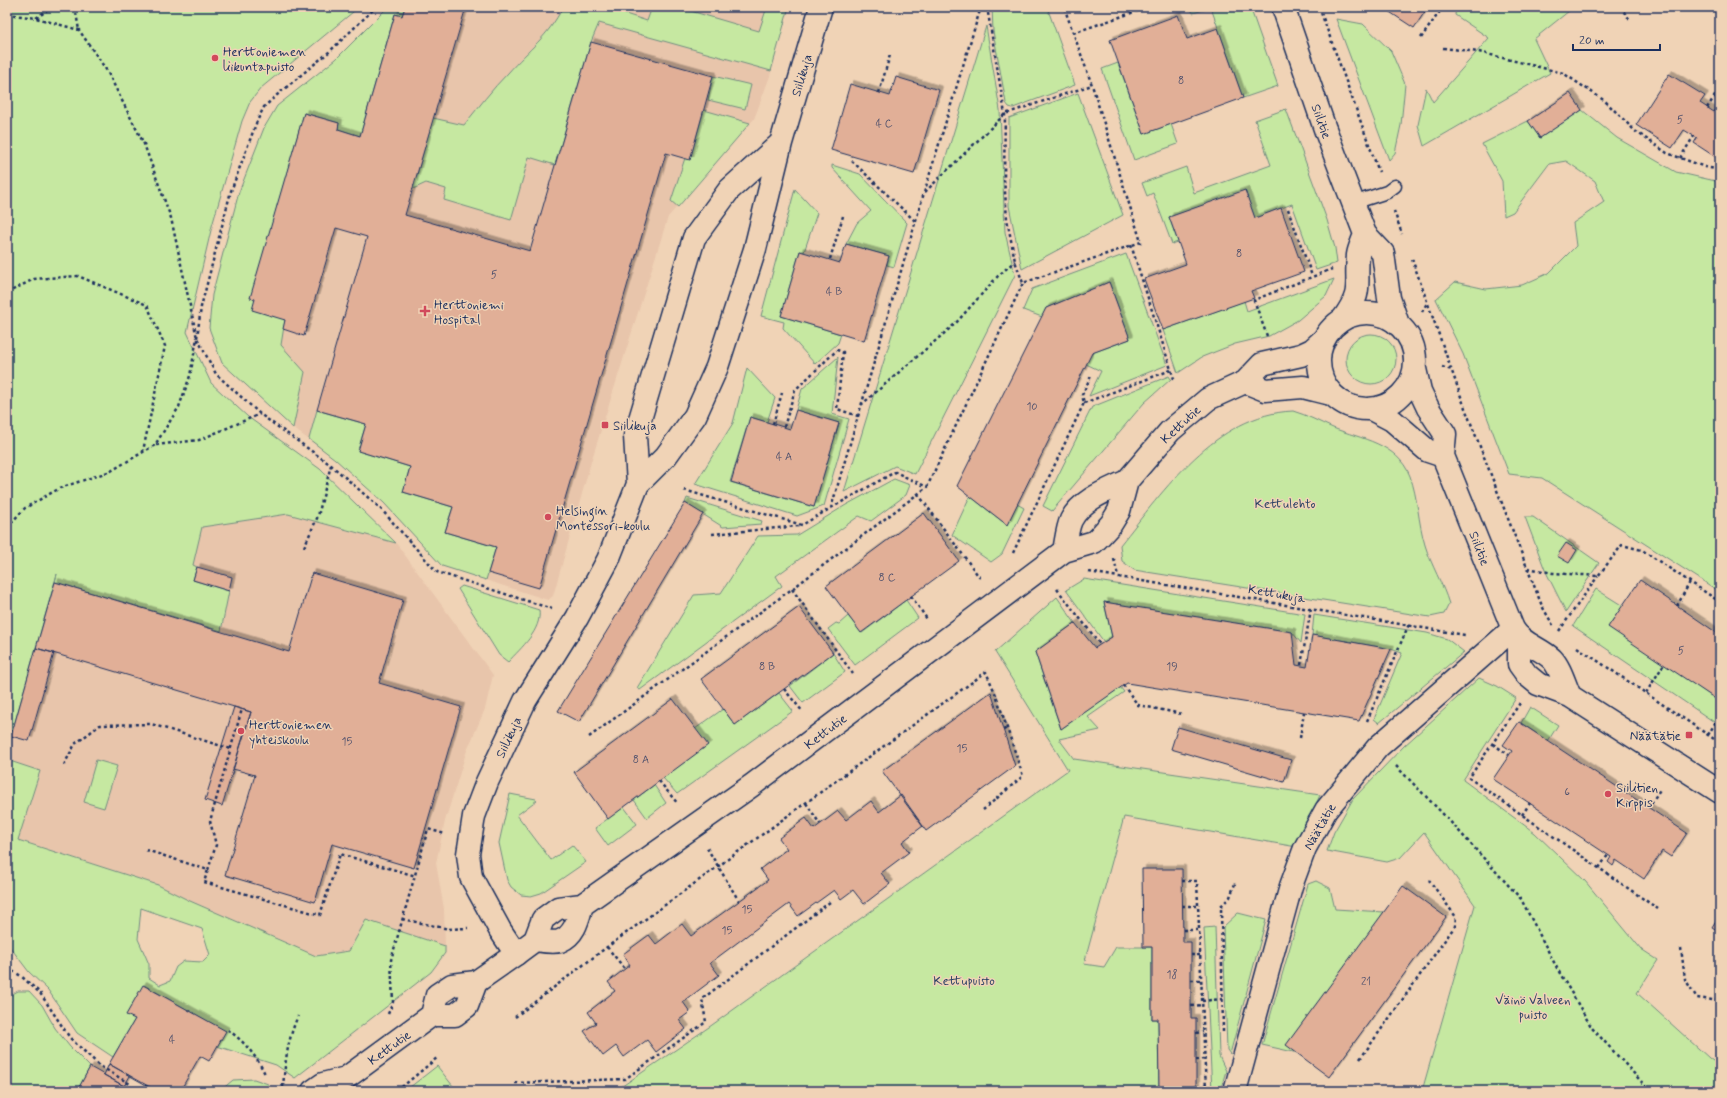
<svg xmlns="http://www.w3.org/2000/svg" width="1727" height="1098" viewBox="0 0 1727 1098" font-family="Mynerve,sans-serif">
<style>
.built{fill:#e8c5ab}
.green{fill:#c6e8a1;stroke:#708c80;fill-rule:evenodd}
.building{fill:#e1af97;stroke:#1b2f5e;filter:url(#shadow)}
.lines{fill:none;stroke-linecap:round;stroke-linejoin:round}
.lane-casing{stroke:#1b2f5e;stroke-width:15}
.street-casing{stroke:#1b2f5e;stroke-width:25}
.secondary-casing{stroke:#1b2f5e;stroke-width:25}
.path{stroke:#1b2f5e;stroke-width:2.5;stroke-dasharray:3 3;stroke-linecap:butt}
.lane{stroke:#f0d3b6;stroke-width:12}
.street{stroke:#f0d3b6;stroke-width:22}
.secondary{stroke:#f0d3b6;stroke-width:22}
.poi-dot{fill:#d1495b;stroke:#f0d3b6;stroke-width:1.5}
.labels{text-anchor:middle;stroke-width:3;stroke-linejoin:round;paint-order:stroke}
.number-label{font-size:11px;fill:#4c4f6c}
.poi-label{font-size:13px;fill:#1b2f5e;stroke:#f0d3b6;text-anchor:start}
.street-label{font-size:13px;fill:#1b2f5e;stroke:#f0d3b6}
.park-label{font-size:13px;fill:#2c4265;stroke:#f0d3b6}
</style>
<defs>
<filter id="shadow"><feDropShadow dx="3.5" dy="-3.5" stdDeviation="0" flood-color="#0004"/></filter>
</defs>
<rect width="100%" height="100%" fill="#f0d3b6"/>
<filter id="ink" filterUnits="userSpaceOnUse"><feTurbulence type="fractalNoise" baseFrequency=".025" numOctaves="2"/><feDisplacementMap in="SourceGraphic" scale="8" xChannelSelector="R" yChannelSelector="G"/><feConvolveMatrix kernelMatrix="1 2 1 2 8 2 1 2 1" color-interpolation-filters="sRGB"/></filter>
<g filter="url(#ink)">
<path class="built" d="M388,7H789L770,76L754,119L668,217L591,462L553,596L548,600L442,566L384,503L335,459L293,428L222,363L209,328L212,295L239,192L264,128L277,106L336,59Z
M288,514L396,543L493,675L485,709L466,753L445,821L436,863L444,909L445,946L366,920L349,951L316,956L190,901L158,885L7,836V566L202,527Z"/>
<path class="green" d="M7,7H359L261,88L250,102L242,121L212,226L187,332L211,383L248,417L320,469L396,543L288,514L202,527L193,565L197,567L193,580L229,591L221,631L55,582L57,574L11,736L7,733Z
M388,7H405L402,16L395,14L360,136L338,129L339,123L304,113L251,298L285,320L281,345L305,372L293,428L222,363L209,328L212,295L239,192L264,128L277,106L336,59Z
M563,7H604L647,21L652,7H677L759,31L767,7H789L771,71L599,23L591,42L555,165L529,157L511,220L444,200L446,189L426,183L413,189L433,118L464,125C478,108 492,89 508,73C530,48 547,38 563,7Z
M992,7H1047L1075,85L1013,108L1009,107L1006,103L993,31Z
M1190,7H1250L1278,86L1243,98L1211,8L1193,13Z
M1456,7H1574L1534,39L1550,73L1424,146L1418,125L1426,88L1433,102L1489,38L1455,15Z
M1336,19L1363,24L1391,51L1405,84L1401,125L1395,153L1389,160Z
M986,26L1000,110L1005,232L1015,275L915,474L895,466L844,492Z
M1118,63L1144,134L1171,124L1178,144L1134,160L1102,69Z
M713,76L751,85L745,109L708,100Z
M1078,93L1123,215L1022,269L1009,206V118Z
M1286,109L1327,220L1335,248L1337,263L1316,270L1292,204L1255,218L1245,191L1169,217L1178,242L1172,244L1153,193L1147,196L1142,183L1186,167L1194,193L1271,165L1255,120Z
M704,110L750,123L678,207L671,201L685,158L690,159Z
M1582,110L1617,138L1676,172L1720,182V592L1542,478L1509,474L1463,354L1436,299L1455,282L1486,289L1522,285L1549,273L1576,246L1573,223L1604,202L1595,181L1566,161L1549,164L1513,212L1504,216L1502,181L1482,144L1528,121L1540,138Z
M832,165L860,174L907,223L894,267L887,265L889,256L846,244L857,223L871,211L832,168Z
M795,189L817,213L804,252L800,251L781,316L841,334L838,343L815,364L783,328L784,322L761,316Z
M1126,254L1167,365L1089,396L1101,371L1086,364L1092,353L1130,339L1109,282L1046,308L1042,317L1023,310L1032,289Z
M1334,279L1326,296L1298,320L1269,336L1235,344L1202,357L1178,373L1163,330L1244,301L1247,311Z
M1346 359a25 25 0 1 1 50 0a25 25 0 1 1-50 0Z
M838,357L832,414L849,419L824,506L797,516L695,484L733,423L747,368L775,398L767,422L750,417L730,482L814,507L839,423L796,410L802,389Z
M1169,376L1171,379L1144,403L1052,511L1043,506L1092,407Z
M317,410L366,424L358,451L410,467L403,492L453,507L445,532L496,547L486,580L442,566L384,503L335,459L309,439Z
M1293,411C1307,415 1319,422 1333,428C1361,439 1397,443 1410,476C1418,498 1418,522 1425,545C1431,565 1443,584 1449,604L1444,614L1430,617L1134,570L1122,561L1120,545C1164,490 1216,414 1293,411Z
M894,479L910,485L906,495L871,521L859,516L776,576L782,586L640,690L637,688L694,595L721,593L758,536L797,535L846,505Z
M970,496L1007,525L1017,504L1024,508L1002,554L991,562L952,535Z
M687,498L762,521L761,524L723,527L685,503Z
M1525,517H1533L1599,563L1566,612L1545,570Z
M1084,579L1305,614L1301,643L1292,632L1104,602L1112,637L1104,642L1066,590Z
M462,586L539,610C542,630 521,648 508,662L499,655L458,589Z
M1596,589L1623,606L1609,625L1720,702V726L1573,626Z
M1057,597L1075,623L1035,652L1061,729L1120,687L1124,692L1088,717L1100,730L1059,739L1074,759L1320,795L1297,847L1124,817L1084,964L1104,967L1116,947H1152V1019H1158L1159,1091H615L712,1025L1068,770L995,652Z
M906,600L918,618L855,665L828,629L836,623L839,624L848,616L862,633Z
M1314,615L1427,633L1447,639L1464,652L1379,723L1374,719L1402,653L1391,649L1312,635Z
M833,653L845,672L803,703L790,686Z
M1479,678L1497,686L1516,698L1463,780L1535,833L1585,881L1641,949L1658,960L1637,993L1709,1058L1720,1066V1091H1422L1475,905L1424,832L1400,858L1387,862L1327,851L1334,832L1353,799L1404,746Z
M779,693L793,711L677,794L663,778L707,745L695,729L723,709L735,725Z
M1530,707L1558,725L1548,741L1521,723Z
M7,760L40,771L18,840L158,885L190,901L316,956L349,951L366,920L445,946V953L431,972L295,1078L276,1065L217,1046L225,1031L144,985L127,1014L135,1019L113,1057L77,1033L48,990L29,972L7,943ZM141,908L202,929L210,955L203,962L184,961L176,967L170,981L160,985L149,978V964L138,939Z
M96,760L117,766L104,808L84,802Z
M654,785L666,803L647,818L634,800Z
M510,794L536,799L537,800L517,815L551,860L572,845L586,862L541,893L531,896L521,895L511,887L507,880L499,843Z
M624,807L637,824L608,846L595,828Z
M1316,881L1330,888L1335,909L1384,912L1298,1053L1262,1045L1308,884Z
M1238,913L1266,920L1230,1054L1227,1050L1223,927Z
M1215,927L1219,1056L1226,1071L1220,1091H1212L1204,928Z
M18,991H29L42,1005L55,1028L70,1047L90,1067L77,1091H7V997Z
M437,1066L457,1091H405Z
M254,1079L268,1084L273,1091H220L233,1080Z"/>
<path class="building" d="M405,7H428L439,10L440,7H466L405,215L530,251L591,42L713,76L690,160L666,153L539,588L488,573L496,547L445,532L453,507L403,492L410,467L358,451L366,424L317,410L367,237L336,228L304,336L283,329L285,320L252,310L255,299L250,298L304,113L339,123L338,129L360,136L395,14L402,16Z
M1382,7H1428L1414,28Z
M1178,15L1187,39L1218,28L1243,98L1144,134L1110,40Z
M1669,74L1705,96L1700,103L1714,112L1720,103V160L1694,143L1697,138L1684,130L1672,148L1636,125Z
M896,77L939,90L914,174L831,150L850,84L890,96Z
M1570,93L1582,110L1540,138L1528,121Z
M1245,190L1255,218L1281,208L1304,272L1251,291L1254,298L1163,330L1144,279L1186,264L1169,217Z
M846,244L889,256L864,341L781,316L800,251L840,263Z
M1109,282L1130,339L1092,353L1007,525L957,486L1046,308Z
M796,410L839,423L814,507L731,482L750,417L790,429Z
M685,503L703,514L579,722L558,711Z
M924,513L959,561L861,633L826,586Z
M1566,543L1577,550L1569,563L1557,556Z
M197,567L232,577L229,591L193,580Z
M312,573L403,600L379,683L461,707L414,868L332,844L315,902L225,875L255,775L233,769L251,712L36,648L55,582L289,652Z
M1640,580L1720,635V702L1608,627Z
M1104,602L1292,632L1296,665L1307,667L1312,635L1391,649L1359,721L1127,683L1061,729L1035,652L1075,623L1095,648L1104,642L1112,637Z
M799,607L833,653L735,725L701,679Z
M36,648L54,653L29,741L11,736Z
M991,692L1015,766L926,831L882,771Z
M673,699L708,745L608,819L574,772Z
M234,707L251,712L222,806L205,800Z
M1519,722L1687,833L1671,857L1662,851L1644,879L1616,860L1613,866L1608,862L1611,857L1493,779L1512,751L1503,745Z
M1178,727L1291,760L1284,782L1171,749Z
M901,795L923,826L902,842L909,852L881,873L890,884L864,904L853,890L841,899L834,890L798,916L789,904L710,963L719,975L683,1002L690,1012L679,1020L686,1029L656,1052L647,1040L624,1057L616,1046L603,1056L584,1031L596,1023L588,1012L615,991L608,982L630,965L623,954L649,935L656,944L682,924L691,936L768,880L760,869L787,849L779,838L806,818L814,829L838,811L846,820L871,801L879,812Z
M1142,869H1182L1183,942H1191V1018H1196V1091H1159L1158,1019H1152V947H1143Z
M1403,886L1446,917L1329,1077L1286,1045Z
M1720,914V932L1712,927Z
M143,985L226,1031L209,1061L200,1056L180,1091H157L109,1064L135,1019L126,1015Z
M109,1064L130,1076L124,1086L104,1075Z
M90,1067L124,1086L121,1091H77Z"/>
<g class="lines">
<defs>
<path id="lane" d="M1353,203L1387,192L1395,186"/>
<path id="street" d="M638,484L635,436L694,238L729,190L781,143
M516,954L500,930L471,877L468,854L474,816L487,782L525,701L577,618L608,560L638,484L666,456L695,416L717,367L755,249L781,143L821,7
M1235,1091L1291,886L1305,848L1326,810L1378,747L1513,629"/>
<path id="secondary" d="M1283,7L1325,129L1365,234L1383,253L1389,298L1398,324
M1319 361a48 48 0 1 1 96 0a48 48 0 1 1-96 0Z
M1343,319C1364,290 1355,286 1358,255C1359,248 1363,241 1365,234
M1415,369L1420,391L1428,408L1445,434L1443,456L1513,629C1522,644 1539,647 1552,659C1560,667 1565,685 1570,696
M1245,382L1265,390L1303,387L1331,394
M1371,409L1392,420L1428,451L1443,456
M1064,551C1066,542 1067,529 1071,520C1081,500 1108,490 1127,481
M1519,638V664L1527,675L1538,684L1570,696L1720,792
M535,940C542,941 553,943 560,941C575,935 578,919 582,905
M432,1015L437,995L452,985L476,982L516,954L535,940L543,919L558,908L582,905L751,786L1064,551L1094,542L1099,537L1111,524L1119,511L1127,481L1170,431L1208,399L1245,382L1262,364L1301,355L1312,350L1323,340
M313,1091L323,1084L346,1078L432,1015H455L467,1006L476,982"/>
</defs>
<use href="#lane" class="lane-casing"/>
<use href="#street" class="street-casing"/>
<use href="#secondary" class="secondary-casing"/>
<path class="path" d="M75,7L79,30
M987,7L1005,114L1004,178L1007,219L1015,261L1023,283
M1319,7L1379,172
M1620,7L1631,21
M7,14L36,18L79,30L107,71L144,144L171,218L197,338L216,374L260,414L331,465L380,508L437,572L552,609
M36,18L52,7
M1073,33L1149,7
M1421,38L1443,7
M1443,48L1479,52L1563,73L1605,101L1635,131L1667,153L1705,167L1720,170
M879,93L890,55
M1707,108L1720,88
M1680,158L1694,136
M852,161L915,221
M925,192L1005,114L1092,85
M1288,209L1312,276
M1394,211L1402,234
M1131,245L1175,382
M830,259L843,216
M1412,259L1465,408L1542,606L1554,627
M7,293L34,279L78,276L147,305L165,346L143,451
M1422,312L1427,303
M1267,336L1254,300L1332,269
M1442,367L1452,370
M1084,403L1171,370
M861,405L955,324L998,276L1015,261
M773,424L782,393
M784,427L795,390L837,350L843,352L837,409L858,416
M156,445L199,440L260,414
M684,490L802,525L831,508L924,193L981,7
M918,494L980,578
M831,508L895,472L927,487
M7,527L25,508L60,488L111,471L155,445L179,407L190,376L197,338L201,307L231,191L257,121L264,107L277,95L329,52L376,7
M712,534L799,526
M304,547L318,516L331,465
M1013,553L1084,403L1082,395L1092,374
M1114,559L1118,576
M1528,568L1553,573L1598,576L1622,545L1642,550L1720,602
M1089,572L1465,635
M792,589L853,674
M1057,589L1100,644
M911,596L927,619
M1677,606L1690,582
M1559,631L1598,576
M1577,647L1720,743
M1301,665L1311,609
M1123,685L1138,705L1182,714
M784,689L803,712
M1646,693L1664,664
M1520,703L1469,778L1658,909
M1367,721L1409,624
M1003,730L1008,728
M1708,735L1720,715
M589,737L792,589L927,487L1023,283L1141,242L1092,85L1064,7
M1300,738L1304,712
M1493,744L1509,755
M64,765L75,744L100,725L151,724L231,749
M1396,766L1446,817L1521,899L1558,970L1592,1028L1650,1091
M659,781L678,804
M806,803L820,824
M1648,808L1661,788
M1522,815L1530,803
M707,848L739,901
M146,850L208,870L204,882L320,915L340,854L416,876
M1599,868L1608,855
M208,870L216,845L210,821L242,709
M1182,881H1197L1206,1091
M1182,906H1198
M402,919L449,929L468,928
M1183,930H1199
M607,947L625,969
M1681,948L1685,979L1697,998L1720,1001
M1191,955H1200
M7,968L21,976L40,993L70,1038L100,1066L130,1084L132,1091
M1191,980H1201
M1202,1001L1222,999
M1191,1006L1202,1005
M388,1014L393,1002L391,960L428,829L445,834
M515,1017L607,947L986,672L996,695L1023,776L983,810
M228,1030C244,1041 257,1057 265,1074
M1223,1032L1221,906L1230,897L1236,881
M1196,1033L1203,1032
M1360,1059L1455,926L1456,917L1429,880
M1196,1060L1205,1059
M515,1083L625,1079L706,1022L702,999L830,902
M283,1087C285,1062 288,1038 298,1016
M1196,1088H1206
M142,1091L146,1085
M397,1091L438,1057"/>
<use href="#lane" class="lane"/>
<use href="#street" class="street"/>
<use href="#secondary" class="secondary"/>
</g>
</g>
<g class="poi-dot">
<circle cx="215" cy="58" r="4"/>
<path d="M423 305h4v4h4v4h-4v4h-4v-4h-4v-4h4z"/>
<rect x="601" y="421" width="8" height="8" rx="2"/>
<circle cx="548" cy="517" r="4"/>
<circle cx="241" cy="731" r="4"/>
<rect x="1685" y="731" width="8" height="8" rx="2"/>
<circle cx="1608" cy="794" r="4"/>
</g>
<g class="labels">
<g class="number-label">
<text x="1181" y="84">8</text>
<text x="1680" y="123">5</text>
<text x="884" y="127">4 C</text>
<text x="1239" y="257">8</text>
<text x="494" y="278">5</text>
<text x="834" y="295">4 B</text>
<text x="1032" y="410">10</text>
<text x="784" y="460">4 A</text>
<text x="887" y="581">8 C</text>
<text x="1681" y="654">5</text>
<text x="767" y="670">8 B</text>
<text x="1172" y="670">19</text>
<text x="347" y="745">15</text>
<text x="962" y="752">15</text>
<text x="641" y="763">8 A</text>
<text x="1567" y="795">6</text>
<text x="747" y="913">15</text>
<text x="727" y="934">15</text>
<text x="1172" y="978">18</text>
<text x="1366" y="985">21</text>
<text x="172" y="1043">4</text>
</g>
<g class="poi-label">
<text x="223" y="56">Herttoniemen<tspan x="223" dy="15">liikuntapuisto</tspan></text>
<text x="434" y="309">Herttoniemi<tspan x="434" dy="15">Hospital</tspan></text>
<text x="613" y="430">Siilikuja</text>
<text x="556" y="515">Helsingin<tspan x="556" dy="15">Montessori-koulu</tspan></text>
<text x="249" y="729">Herttoniemen<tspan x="249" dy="15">yhteiskoulu</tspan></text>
<text x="1681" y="740" text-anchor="end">Näätätie</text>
<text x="1616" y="792">Siilitien<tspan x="1616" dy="15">Kirppis</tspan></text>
</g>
<g class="street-label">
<text transform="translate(801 75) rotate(-73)" y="5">Siilikuja</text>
<text transform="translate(1322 121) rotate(70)" y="5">Siilitie</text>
<text transform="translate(1180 424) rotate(-43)" y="5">Kettutie</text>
<text transform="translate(1480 548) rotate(69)" y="5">Siilitie</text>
<text transform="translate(1277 593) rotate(10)" y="5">Kettukuja</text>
<text transform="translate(825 731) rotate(-37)" y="5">Kettutie</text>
<text transform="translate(508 737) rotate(-65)" y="5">Siilikuja</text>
<text transform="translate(1319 826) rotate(-60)" y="5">Näätätie</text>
<text transform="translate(389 1047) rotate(-36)" y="5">Kettutie</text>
</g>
<g class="park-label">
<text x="1285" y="508">Kettulehto</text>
<text x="964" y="985">Kettupuisto</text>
<text x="1533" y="1004">Väinö Valveen<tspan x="1533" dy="15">puisto</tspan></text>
</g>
</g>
<rect width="1727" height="1098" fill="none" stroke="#f0d3b6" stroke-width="24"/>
<rect x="12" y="12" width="1703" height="1074" fill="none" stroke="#1b2f5e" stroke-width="1.5" filter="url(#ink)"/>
<path d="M1573 44v6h87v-6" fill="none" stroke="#1b2f5e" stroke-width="2"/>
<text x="1579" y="44" font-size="12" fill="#1b2f5e" stroke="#f0d3b6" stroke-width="3" paint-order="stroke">20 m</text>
</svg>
